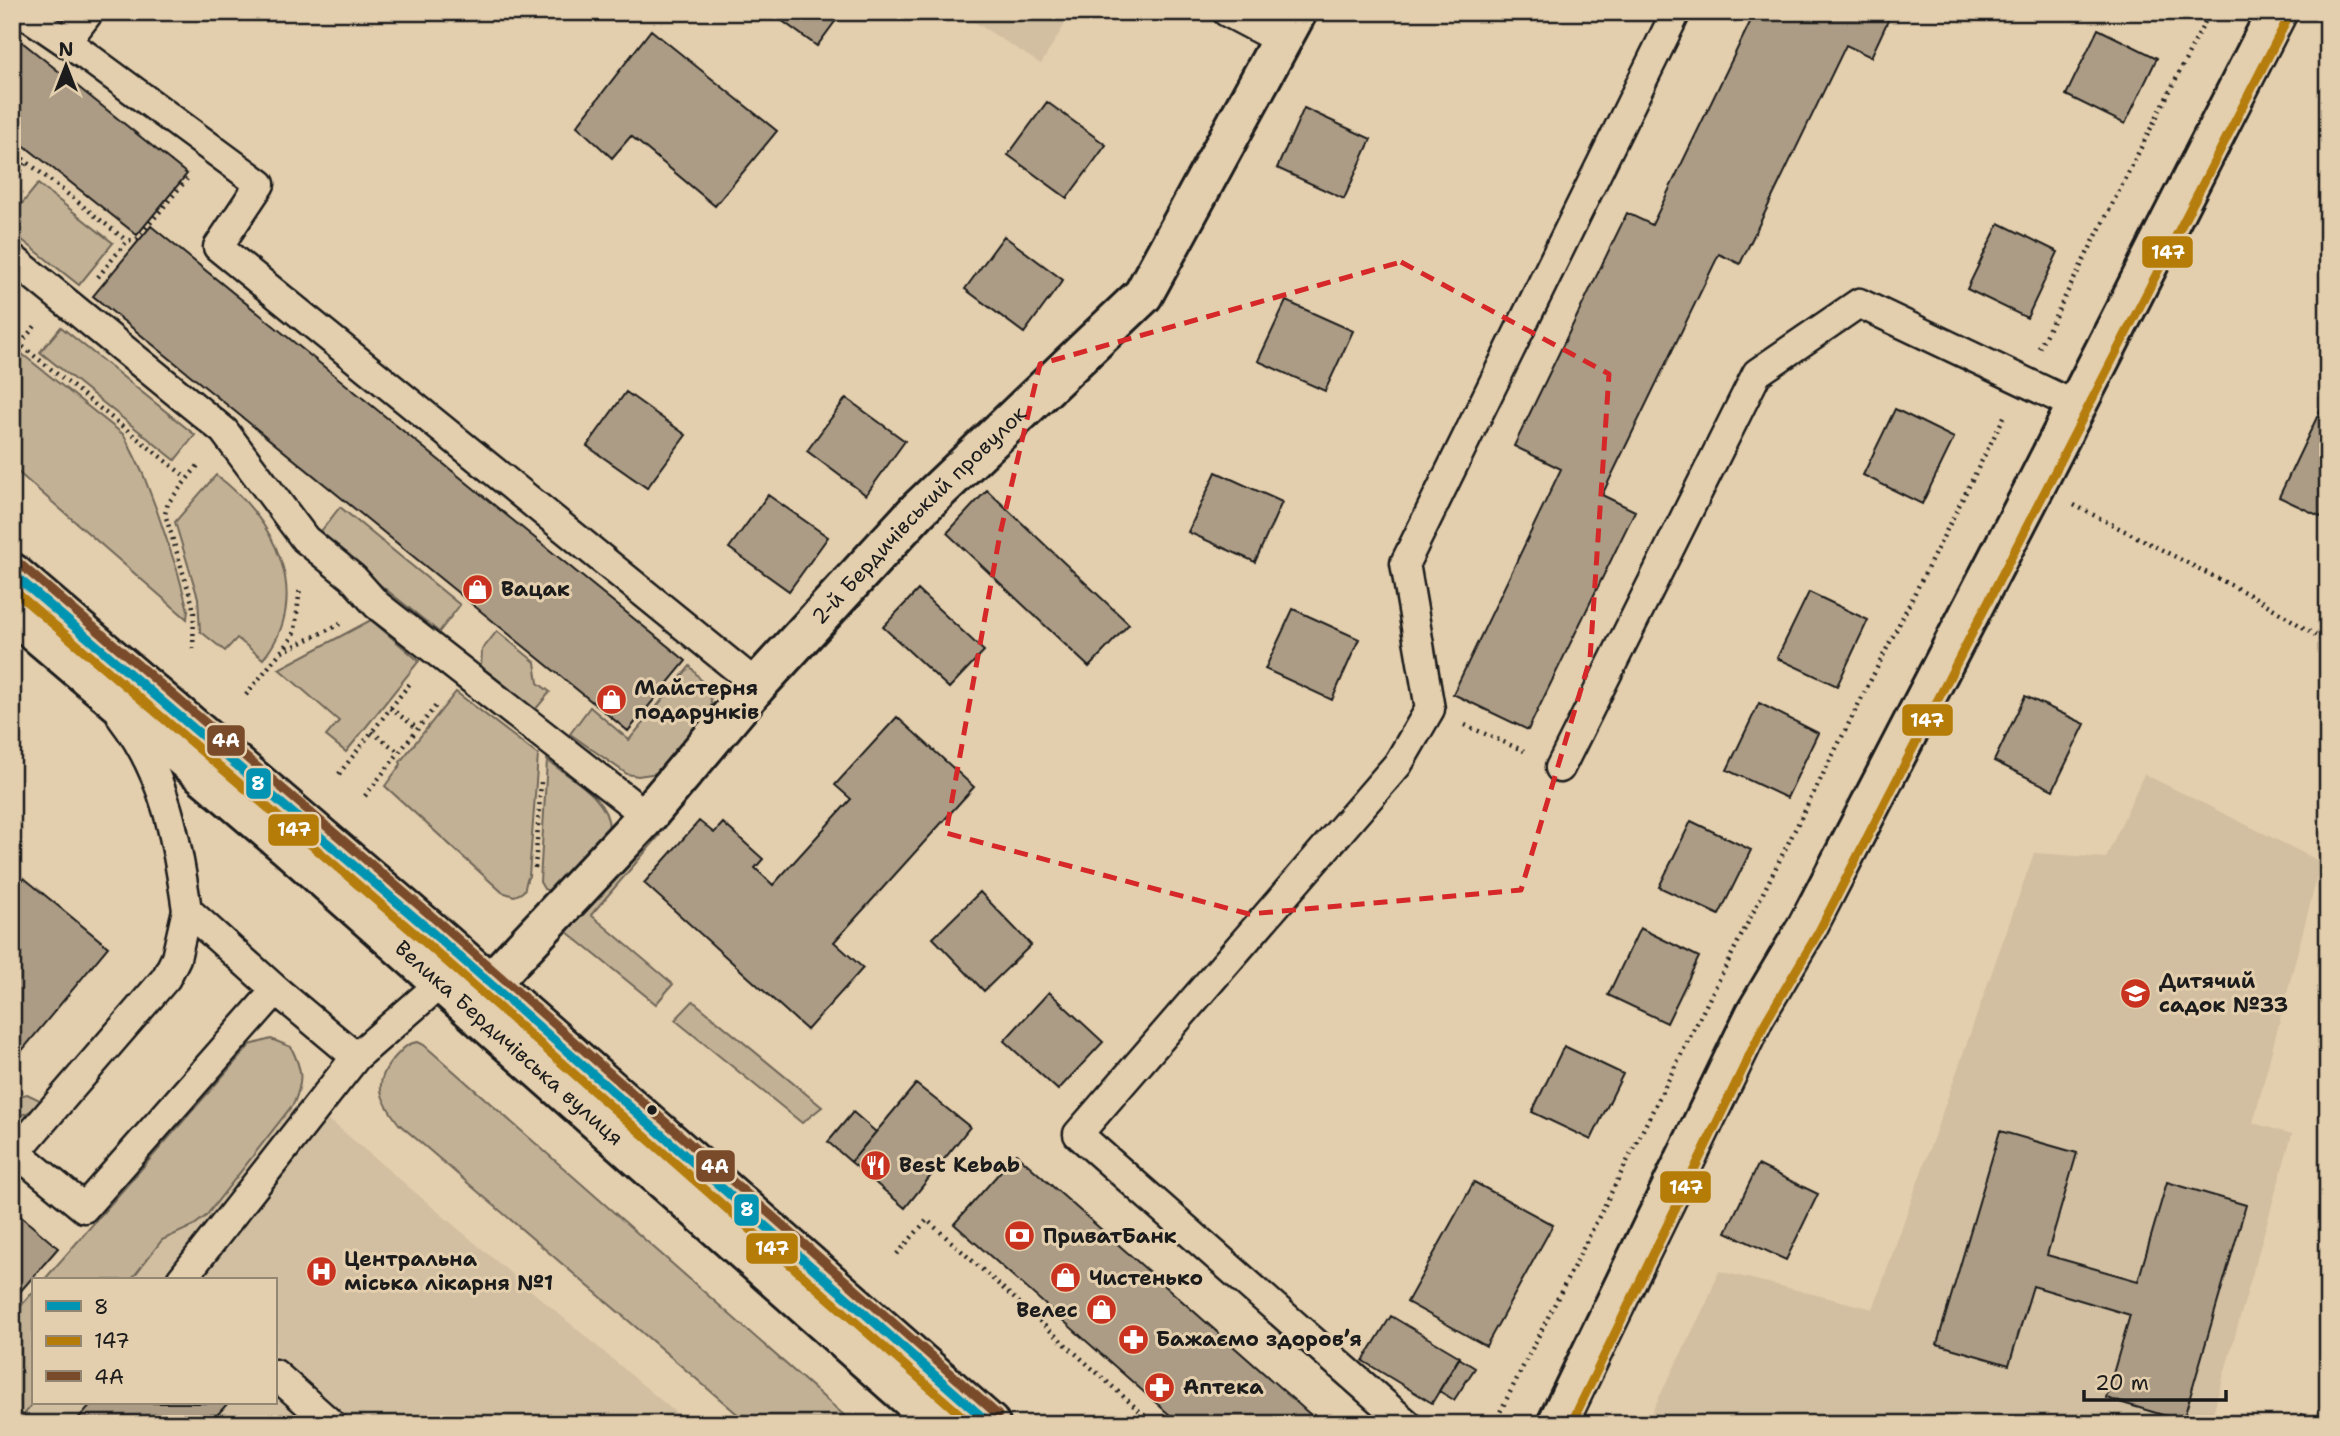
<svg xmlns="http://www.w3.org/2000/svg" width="2340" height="1436" viewBox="0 0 2340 1436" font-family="'Shantell Sans',sans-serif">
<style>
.built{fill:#d2bfa1}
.green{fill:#c2b195;stroke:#6f6658;stroke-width:2}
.building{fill:#ac9c85;stroke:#1c1c1c;stroke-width:2}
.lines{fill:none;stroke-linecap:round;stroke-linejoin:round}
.lane-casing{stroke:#1c1c1c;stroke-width:33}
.street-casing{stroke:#1c1c1c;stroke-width:44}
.secondary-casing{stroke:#1c1c1c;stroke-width:44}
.highway-casing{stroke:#1c1c1c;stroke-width:44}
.path{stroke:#1c1c1c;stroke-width:4.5;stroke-dasharray:2 5;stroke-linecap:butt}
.lane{stroke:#e3cead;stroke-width:28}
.street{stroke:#e3cead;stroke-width:38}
.secondary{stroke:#e3cead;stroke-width:38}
.highway{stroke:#e3cead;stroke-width:38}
.bus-1-casing{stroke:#e3cead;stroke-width:14}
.bus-2-casing{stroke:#e3cead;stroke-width:14}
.bus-3-casing{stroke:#e3cead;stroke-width:14}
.bus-1{stroke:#0494b3;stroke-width:9}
.bus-2{stroke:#b57d08;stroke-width:9}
.bus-3{stroke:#7a4b2a;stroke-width:9}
.marked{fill:none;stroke:#d62828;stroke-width:5;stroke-dasharray:14 9;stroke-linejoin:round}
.bus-dot{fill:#1c1c1c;stroke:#e3cead;stroke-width:2.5}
.labels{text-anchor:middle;stroke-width:6;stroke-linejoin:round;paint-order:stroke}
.street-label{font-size:21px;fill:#1c1c1c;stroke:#e3cead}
.poi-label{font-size:21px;font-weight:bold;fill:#1c1c1c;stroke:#e3cead;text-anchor:start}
.line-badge{stroke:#e3cead;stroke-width:2.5}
.badge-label{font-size:19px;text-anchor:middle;font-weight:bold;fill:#fff}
</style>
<rect width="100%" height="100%" fill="#e3cead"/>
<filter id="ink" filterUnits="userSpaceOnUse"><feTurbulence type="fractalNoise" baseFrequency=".0143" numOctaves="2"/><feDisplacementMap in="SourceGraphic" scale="14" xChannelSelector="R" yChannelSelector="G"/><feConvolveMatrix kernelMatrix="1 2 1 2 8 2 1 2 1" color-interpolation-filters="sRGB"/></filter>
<g filter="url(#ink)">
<path class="built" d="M959,12H1072L1041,64Z
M2144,774L2321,862L2253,1123L2292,1134L2210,1424H2091L2052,1412L2048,1424H1646L1707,1302L1719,1271L1873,1309L2034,853L2106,858Z
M265,1100L333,1123L689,1424H16L33,1402L275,1403V1280H127Z"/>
<path class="green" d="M38,184L113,243L79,285L12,232V216Z
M61,327L195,435L175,460L40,352Z
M12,346L124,435L143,474L157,511L178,573L188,610L187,619L12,467Z
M216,475C273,517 315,596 263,659L237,638L225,651L200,631L198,598L175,522Z
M340,507L460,605L439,632L318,535Z
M371,620L419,661L346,752L326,736L339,721L279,669Z
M497,631L535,662L538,683L550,692L535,710L481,666L482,650Z
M690,666C703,683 716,695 710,716L658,773L638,776L627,774L570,734L590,707L629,740Z
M456,692L538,755L529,876C522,885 531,891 514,896L502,892L385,786L401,764L400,762Z
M547,760C569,778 611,798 609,831L551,892L544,889L540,882Z
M655,828L660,835L591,915L673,984L656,1004L562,928Z
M693,1001L822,1107L802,1123L675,1020Z
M271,1039L291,1047C302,1070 304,1079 294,1103L206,1216L193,1226L162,1240L131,1280H44L250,1045Z
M418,1042L424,1045L854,1424H749L399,1124C379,1098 372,1082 396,1056C403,1049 407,1043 418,1042Z
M27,1094L42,1101C33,1111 25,1116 12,1116V1098Z
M33,1292V1403L17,1424H12V1316Z"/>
<path class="building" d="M12,12H36L16,37L12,34Z
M770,12H842L817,46Z
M1755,12H1777L1787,17L1789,12H1892L1871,57L1846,45L1740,264L1719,254L1602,495L1635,511L1528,730L1453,694L1561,469L1514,446L1627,213L1652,225Z
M2098,29L2157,58L2125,124L2066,95Z
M651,30L777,131L715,206L631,136L612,158L577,126Z
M12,34L187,174L137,235L12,136Z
M1047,102L1106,145L1067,198L1008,155Z
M1304,108L1371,139L1344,199L1277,168Z
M1999,223L2058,252L2027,318L1967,289Z
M151,226L686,661L628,731L93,296Z
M1004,236L1063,280L1024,333L965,289Z
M1286,301L1353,331L1325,391L1258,361Z
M626,392L686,435L647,488L587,446Z
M2328,394V520L2279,497Z
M846,398L905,441L866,495L807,451Z
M1895,409L1954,438L1922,504L1863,475Z
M1216,472L1282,502L1255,562L1188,532Z
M987,490L1129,624L1089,667L947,533Z
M768,495L828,537L789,591L729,548Z
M918,590L984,651L949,688L883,627Z
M1809,592L1868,620L1837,686L1777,658Z
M1293,609L1359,639L1332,700L1265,669Z
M2025,696L2085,724L2053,790L1994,761Z
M1759,703L1818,733L1787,798L1727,770Z
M897,717L974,787L834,942L863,968L807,1030L644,883L699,821L714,833L723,823L763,859L755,868L773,885L851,799L835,785Z
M1691,821L1751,850L1719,915L1659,887Z
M24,878L108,947L15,1059L12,1057V893Z
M980,892L1031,945L984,991L933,938Z
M1640,928L1699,957L1667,1023L1608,995Z
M1049,992L1103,1042L1058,1090L1004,1041Z
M1564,1046L1623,1074L1591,1140L1532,1112Z
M916,1084L970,1127L905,1208L851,1162Z
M853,1112L876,1132L851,1162L828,1142Z
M2000,1131L2077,1153L2047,1255L2138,1281L2167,1182L2246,1205L2183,1421L2106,1398L2130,1315L2033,1286L2009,1365L1937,1344Z
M1016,1154L1321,1424H1180L954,1224Z
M1758,1165L1818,1194L1786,1260L1726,1232Z
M1474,1182L1553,1225L1486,1346L1407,1302Z
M12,1209L58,1248L12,1301Z
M1391,1316L1460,1357L1432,1403L1363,1361Z
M1459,1358L1475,1368L1454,1400L1439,1391Z
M92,1403H228L209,1424H73Z
M2301,1414L2328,1421V1424H2298Z"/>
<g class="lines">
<defs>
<path id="lane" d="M22,12L85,55L260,184L218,247L757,685
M1227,12L1282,41
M66,42L89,12
M12,258L224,431L305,539L353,578L377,605L647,816
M122,718C166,775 177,841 187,910L276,990
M1560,768L1757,373L1859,303L2076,406
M12,1149L84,1208L276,990L356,1057
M16,1152L166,978L176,958L187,910
M181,1280L356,1057L442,982
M275,1374L331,1424
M1407,1424L1078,1134L1398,764L1430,709L1405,563L1676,12"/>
<g id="street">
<path id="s1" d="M490,983L647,816L757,685L918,510L1143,295L1297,12"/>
</g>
<path id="secondary" d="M1557,1424L1755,1015L1807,927L2036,485L2277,12"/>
<g id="highway">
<path d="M12,573L427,928L990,1424"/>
<path id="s2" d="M12,612L288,847L939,1424"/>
</g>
</defs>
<use href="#lane" class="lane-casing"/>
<use href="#street" class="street-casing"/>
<use href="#secondary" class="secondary-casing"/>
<use href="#highway" class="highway-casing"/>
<path class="path" d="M12,150L127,241
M12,182L27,162
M98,277L127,241L137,239L187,179
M12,338L187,478
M20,344L35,326
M2039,348L2210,12
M2074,505L2258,599L2328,643
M193,649L194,613L192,602L165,514L168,503L200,463
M282,652L340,624
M246,695L291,639L295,630L300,587
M390,708L418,729
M1465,725L1524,751
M372,732L400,753
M339,774L411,682
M365,796L438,703
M535,868L541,782
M897,1254L927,1220L1154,1424
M1494,1424L2005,415"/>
<use href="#lane" class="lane"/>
<use href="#street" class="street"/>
<use href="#secondary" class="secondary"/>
<use href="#highway" class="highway"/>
<defs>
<path id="bus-1" d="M12,573L427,928L990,1424"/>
<path id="bus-2" d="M12,589L419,937L971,1424
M1571,1424L1766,1021L1818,933L2288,18"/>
<path id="bus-3" d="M20,564L435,919L998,1415"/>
</defs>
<use href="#bus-1" class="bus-1-casing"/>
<use href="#bus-2" class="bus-2-casing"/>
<use href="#bus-3" class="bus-3-casing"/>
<use href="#bus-1" class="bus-1"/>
<use href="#bus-2" class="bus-2"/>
<use href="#bus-3" class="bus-3"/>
</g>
</g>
<path class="marked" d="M1401,262L1609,374L1590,659L1521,890L1249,914L946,833L1000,534L1040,364Z"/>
<defs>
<symbol id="shop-disc" viewBox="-11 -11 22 22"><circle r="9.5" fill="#c8321e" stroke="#e3cead"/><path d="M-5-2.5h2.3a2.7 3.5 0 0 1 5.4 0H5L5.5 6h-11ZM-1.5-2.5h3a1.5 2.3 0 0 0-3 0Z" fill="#fff"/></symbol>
<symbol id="school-disc" viewBox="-11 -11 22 22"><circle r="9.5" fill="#c8321e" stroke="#e3cead"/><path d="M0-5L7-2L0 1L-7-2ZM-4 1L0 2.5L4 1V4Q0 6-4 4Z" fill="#fff"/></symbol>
<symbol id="restaurant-disc" viewBox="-11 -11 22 22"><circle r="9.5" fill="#c8321e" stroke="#e3cead"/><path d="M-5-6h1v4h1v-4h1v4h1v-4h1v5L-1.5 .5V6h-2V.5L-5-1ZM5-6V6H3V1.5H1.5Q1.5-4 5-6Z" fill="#fff"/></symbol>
<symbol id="bank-disc" viewBox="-11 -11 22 22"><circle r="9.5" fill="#c8321e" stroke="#e3cead"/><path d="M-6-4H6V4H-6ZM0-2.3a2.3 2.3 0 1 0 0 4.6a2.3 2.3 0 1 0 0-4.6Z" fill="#fff"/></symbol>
<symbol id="hospital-disc" viewBox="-11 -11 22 22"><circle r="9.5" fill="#c8321e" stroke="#e3cead"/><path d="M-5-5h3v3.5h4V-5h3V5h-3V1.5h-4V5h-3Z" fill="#fff"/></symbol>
<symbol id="pharmacy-disc" viewBox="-11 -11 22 22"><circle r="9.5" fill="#c8321e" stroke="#e3cead"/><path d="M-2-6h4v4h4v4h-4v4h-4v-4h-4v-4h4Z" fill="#fff"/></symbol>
</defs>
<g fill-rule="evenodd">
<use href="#shop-disc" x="460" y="572" width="35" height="35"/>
<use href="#shop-disc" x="594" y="682" width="35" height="35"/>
<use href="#school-disc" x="2118" y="976" width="35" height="35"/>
<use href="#restaurant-disc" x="858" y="1148" width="35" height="35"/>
<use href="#bank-disc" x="1002" y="1218" width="35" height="35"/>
<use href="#hospital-disc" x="304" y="1254" width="35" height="35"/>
<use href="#shop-disc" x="1048" y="1260" width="35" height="35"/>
<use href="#shop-disc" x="1084" y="1292" width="35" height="35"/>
<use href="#pharmacy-disc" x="1116" y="1322" width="35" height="35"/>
<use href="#pharmacy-disc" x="1142" y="1370" width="35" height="35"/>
</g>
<circle class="bus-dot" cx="652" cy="1110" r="6"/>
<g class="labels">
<g class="street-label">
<text dy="7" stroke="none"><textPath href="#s1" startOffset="635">2-й Бердичівський провулок</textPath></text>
<text dy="7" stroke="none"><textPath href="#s2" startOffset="658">Велика Бердичівська вулиця</textPath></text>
</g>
<g class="poi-label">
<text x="501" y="596">Вацак</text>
<text x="634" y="695">Майстерня<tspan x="634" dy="24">подарунків</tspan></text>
<text x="2159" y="988">Дитячий<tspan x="2159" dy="24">садок №33</tspan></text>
<text x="899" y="1172">Best Kebab</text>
<text x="1043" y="1243">ПриватБанк</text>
<text x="344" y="1266">Центральна<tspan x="344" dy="24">міська лікарня №1</tspan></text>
<text x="1089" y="1285">Чистенько</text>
<text x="1078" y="1317" text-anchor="end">Велес</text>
<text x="1156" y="1346">Бажаємо здоровʼя</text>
<text x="1183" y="1394">Аптека</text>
</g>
</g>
<g class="line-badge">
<rect x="2141" y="235" width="53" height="34" rx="7" fill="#b57d08"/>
<rect x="1901" y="703" width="53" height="34" rx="7" fill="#b57d08"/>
<rect x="206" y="724" width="40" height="33" rx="7" fill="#7a4b2a"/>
<rect x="245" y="767" width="27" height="33" rx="7" fill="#0494b3"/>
<rect x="267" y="813" width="53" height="34" rx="7" fill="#b57d08"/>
<rect x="695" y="1149" width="41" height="34" rx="7" fill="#7a4b2a"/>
<rect x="1659" y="1170" width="53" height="34" rx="7" fill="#b57d08"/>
<rect x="733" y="1193" width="27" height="34" rx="7" fill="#0494b3"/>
<rect x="745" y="1232" width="54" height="33" rx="7" fill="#b57d08"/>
</g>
<g class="badge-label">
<text x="2168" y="259">147</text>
<text x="1927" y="727">147</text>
<text x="226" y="747">4А</text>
<text x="258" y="790">8</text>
<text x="294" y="836">147</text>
<text x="715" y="1173">4А</text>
<text x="1686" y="1194">147</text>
<text x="747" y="1216">8</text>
<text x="772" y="1255">147</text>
</g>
<rect width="2340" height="1436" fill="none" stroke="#e3cead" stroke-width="42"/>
<rect x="21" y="21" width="2298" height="1394" fill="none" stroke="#1c1c1c" stroke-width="2.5" filter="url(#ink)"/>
<rect x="32" y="1278" width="245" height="126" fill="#e3cead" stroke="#938773" stroke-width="2"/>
<rect x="46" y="1301" width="35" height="10" fill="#0494b3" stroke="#938773" stroke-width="2"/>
<text x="94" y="1314" font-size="21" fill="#1c1c1c">8</text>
<rect x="46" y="1336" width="35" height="10" fill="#b57d08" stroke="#938773" stroke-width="2"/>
<text x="94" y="1348" font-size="21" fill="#1c1c1c">147</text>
<rect x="46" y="1371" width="35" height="10" fill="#7a4b2a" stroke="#938773" stroke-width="2"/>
<text x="94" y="1384" font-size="21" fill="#1c1c1c">4А</text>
<g transform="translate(66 66)" stroke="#e3cead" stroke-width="5" paint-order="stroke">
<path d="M0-5L12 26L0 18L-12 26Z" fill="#1c1c1c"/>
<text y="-10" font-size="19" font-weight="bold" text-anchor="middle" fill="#1c1c1c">N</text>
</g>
<path d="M2084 1390v10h142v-10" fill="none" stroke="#1c1c1c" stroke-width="3.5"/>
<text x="2095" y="1390" font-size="21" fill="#1c1c1c" stroke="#e3cead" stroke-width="5" paint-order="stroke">20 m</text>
</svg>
